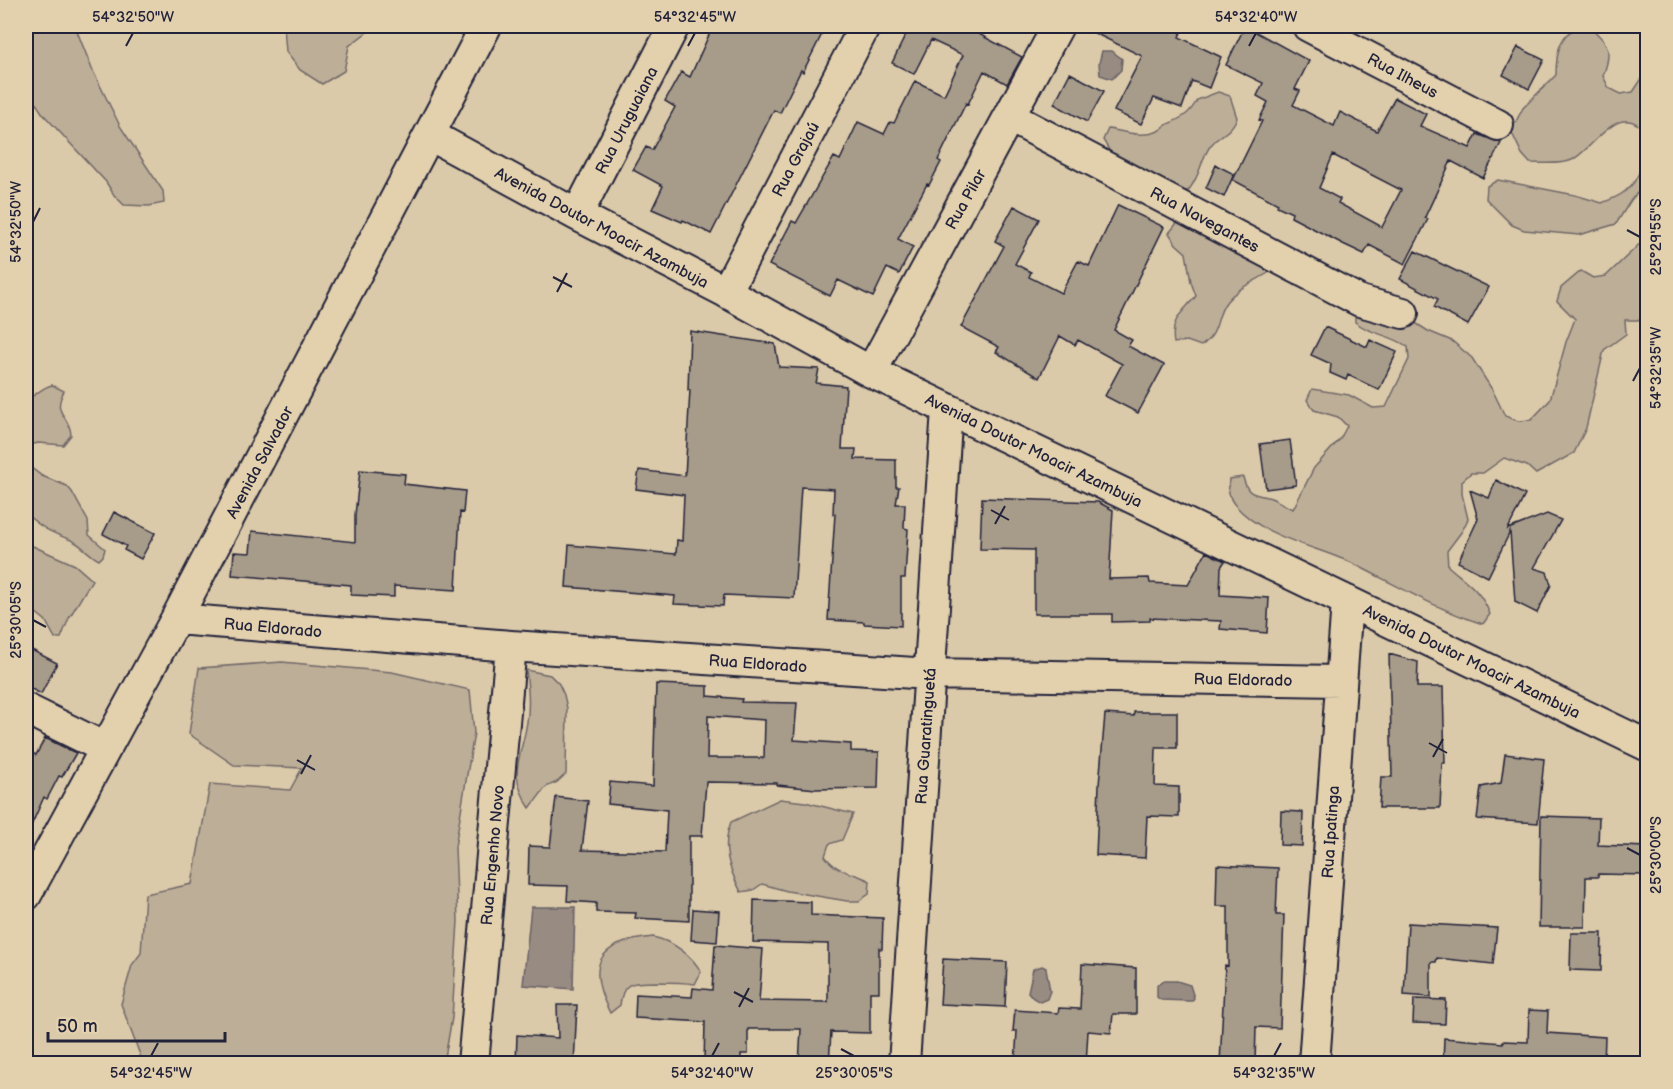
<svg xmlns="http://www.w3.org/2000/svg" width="1673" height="1089" viewBox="0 0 1673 1089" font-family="'Balsamiq Sans',sans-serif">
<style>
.green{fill:#bdae97;stroke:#706869;stroke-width:1.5}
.water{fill:#978b82;stroke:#686166;stroke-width:1.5}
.building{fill:#a79b8a;stroke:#22223b;stroke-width:1.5;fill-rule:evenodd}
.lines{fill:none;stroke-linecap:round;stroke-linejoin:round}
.minor-casing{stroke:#22223b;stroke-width:34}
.minor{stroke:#e3d1ae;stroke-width:30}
.ticks{fill:none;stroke:#22223b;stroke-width:2}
.labels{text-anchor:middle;stroke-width:5;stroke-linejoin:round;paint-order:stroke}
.street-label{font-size:16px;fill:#22223b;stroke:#e3d1ae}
.neatline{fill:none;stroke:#22223b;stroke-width:2}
.ticks-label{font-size:15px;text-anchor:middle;fill:#22223b}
</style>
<rect width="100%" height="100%" fill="#dbcaa9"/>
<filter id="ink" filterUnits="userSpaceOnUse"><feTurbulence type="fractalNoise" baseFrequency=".0167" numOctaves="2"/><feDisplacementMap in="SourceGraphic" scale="12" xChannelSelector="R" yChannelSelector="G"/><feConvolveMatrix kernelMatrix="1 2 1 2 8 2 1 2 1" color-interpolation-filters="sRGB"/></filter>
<g filter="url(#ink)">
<path class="green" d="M26,26H75L92,69L120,126L163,191L164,203L149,206L124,205L114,195L106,182L43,114C21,84 25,60 26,26Z
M284,26H375L349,46L344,71L322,84L300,70L286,52Z
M1591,28C1610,44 1612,52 1603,76L1609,88L1621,94L1633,92L1647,71V182L1631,200L1616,224L1579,235L1524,230L1512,225L1486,199L1487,186L1498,180L1575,195L1602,203C1609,200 1618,197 1624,192C1642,180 1645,154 1647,134C1620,97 1595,148 1572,160C1561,165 1542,163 1530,163L1522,154L1511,131L1523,108L1556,75C1556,60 1558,34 1576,29C1580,27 1586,28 1591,28Z
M1218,92L1230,96L1237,118C1229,135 1221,133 1211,145C1200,159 1202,174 1188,191H1174L1116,162L1103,140L1108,129C1123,131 1141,138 1156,132C1160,131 1164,126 1168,124C1182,118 1190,114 1197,100Z
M1177,223L1189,224L1271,271C1257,281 1238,287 1227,301C1214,317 1222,331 1201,346L1187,341L1174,343C1170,319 1182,313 1196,296L1191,282L1186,253L1176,244L1169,233Z
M1647,237L1648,288L1646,290L1647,315L1638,320H1625L1626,334L1604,350L1586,428L1574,453L1536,474L1527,466L1504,458L1483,473H1471L1462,481V494L1468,519L1462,531L1447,551L1448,566C1467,583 1480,589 1490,614L1483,624C1438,610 1396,585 1354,564C1316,546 1263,538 1235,505C1228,497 1228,489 1229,479L1243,477C1248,497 1254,493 1271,498C1278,501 1285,506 1293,509L1314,468L1340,439L1347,426L1338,417L1314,410L1307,400L1312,389L1349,395L1373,408L1386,407L1409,359L1408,347C1391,334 1371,335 1355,322V310L1403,315L1428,331L1452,341L1472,358L1493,391L1505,416L1518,421L1531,420L1550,400L1566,342L1575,319L1557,301L1561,288L1581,271L1593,278L1606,276Z
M52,385L64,391C51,415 70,414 71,435L63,445L38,443L26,446V400C35,396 42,387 52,385Z
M26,464L42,476L67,486L72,492L88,521L89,535L105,549L103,556L99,560C89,555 81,544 71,540C50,532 43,529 26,514Z
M26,543L75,565L92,580L69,618L61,638H55L45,620L26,605Z
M282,662L392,672L470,690L474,733L455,847L458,921L452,1018L444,1063H143L121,1004L132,965L141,953L145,894L192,884L210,784L290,790L302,768L234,765L189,734L199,668Z
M526,670L550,675L559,684L564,695L567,708L566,774L557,782L546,787L530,808C506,772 522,758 527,722C530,705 528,687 526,670Z
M780,799L805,802L853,814L842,840L829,844L825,856C838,874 852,871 870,881L869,894L859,901H847L787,891L762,884L753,890L741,892C729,869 721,847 731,822Z
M653,937C672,941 692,955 701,972L695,984C682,982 670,982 657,982C636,983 623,978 620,1005L610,1013C585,964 598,942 653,937Z"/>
<path class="water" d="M1102,51H1112L1122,59L1121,70L1112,79L1100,75L1099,63Z
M531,907H575L573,989L523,985Z
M1042,966L1046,968L1050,991L1047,999L1040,1002L1033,998L1028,992L1033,969Z
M1164,981H1177L1190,985L1194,998L1192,1001H1188L1161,1000L1157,997V985Z"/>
<path class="building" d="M713,26H826L803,72L801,70L780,113L774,110L711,234L683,220L682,222L652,209L663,186L633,170L646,147L652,150L675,107L665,101L681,72L690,77Z
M898,26H964L1022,57L1007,84L984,71L968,104L966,103L938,160L941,162L929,185L927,184L898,239L913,247L899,274L887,268L873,297L838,280L830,296L769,265L792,221L796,223L834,157L840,160L858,122L884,134L890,122L894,123L915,81L944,95L963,55L931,40L914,74L892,63L908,30Z
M1080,26H1184L1179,37L1221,57L1209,88L1192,81L1182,108L1154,98L1141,124L1114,111L1142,56Z
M1245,26L1309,61L1295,89L1300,91L1293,105L1334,126L1340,112L1377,131L1395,98L1426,114L1420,126L1470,148L1477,134L1501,143L1483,178L1451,161L1425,217L1428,219L1405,264L1369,245L1364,254L1343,244L1291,217L1292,213L1277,206L1278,204L1233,180L1262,121L1259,120L1268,102L1257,96L1263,83L1226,65ZM1333,155L1401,190L1382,227L1338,203L1340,199L1319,188Z
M1518,47L1544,60L1529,89L1503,75Z
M1070,73L1104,91L1087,122L1054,104Z
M1216,165L1234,174L1224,197L1206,188Z
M1118,205L1164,227L1114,330L1132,340L1128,346L1164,365L1138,413L1105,396L1122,364L1078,340L1075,345L1060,336L1039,378L996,352L999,347L961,327L1004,246L995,241L1014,206L1039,219L1015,264L1031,272L1029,277L1061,293L1078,261L1089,266Z
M1415,251L1489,287L1468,325L1434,307L1438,299L1400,279Z
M1325,327L1367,347L1370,340L1397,352L1379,390L1348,375L1346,380L1330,373L1331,364L1311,355Z
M690,331L775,344L779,367L819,369L816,383L846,386L842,449H856L855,459L896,460V487H899L896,504H905L904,528L908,529L905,578H901V626L864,624V622L828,620L835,514H833L834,489L801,487L794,598L724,595L723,606L674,604L675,596L566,587L569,545L676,554L677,540L682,541L684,495L636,489L639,470L685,476L690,390H688Z
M1290,440L1296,485L1266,489L1260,444Z
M360,470L405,474L404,484L465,491L463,513L460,512L456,590L394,586V597L351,595V585L232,575L234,552L250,553L252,531L355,542V515Z
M1496,480L1525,495L1508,529L1547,514L1561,520L1534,568L1547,572L1551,585L1537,613L1515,602L1510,532L1488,577L1458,562L1478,519L1470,490L1489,498Z
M982,498L1098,502L1113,510L1109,579L1149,578L1150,583L1188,585L1206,552L1225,561L1221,567L1220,595L1269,598L1267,633L1220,629L1221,621L1150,618V621L1112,622V614H1034V550L980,549Z
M114,512L155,533L141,559L124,550L126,546L103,534Z
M26,647L57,663L41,694L26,686Z
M1389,654L1418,662L1417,687H1443L1445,763H1442L1440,808H1379L1381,777H1392Z
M656,684L708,686V696L742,699L741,702L797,703L794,740L851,744V751L879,752L878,788L816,789L777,785V783L706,782L702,836H689V921L635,918L636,913L596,912V903L567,901L568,886L528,885L529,846L550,847L556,797L588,801L582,850L665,852L667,810L608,804L610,782L653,786ZM708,716L765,720L764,758H707Z
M1134,712H1177V748H1156L1155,786L1179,787V817L1147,816L1145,858L1096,855L1099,785L1105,714L1134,716Z
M45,738L76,753L62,777L59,776L47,799L44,797L26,837V750L36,755Z
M1505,754L1544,759L1538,823L1477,819L1481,787L1501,783Z
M1281,811L1303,812L1302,846L1280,845Z
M1541,816L1599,818L1598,845L1647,847V875L1598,874V877H1586L1585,927H1539Z
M1217,865L1278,868L1276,915H1284L1280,1028L1256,1027L1255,1064H1220L1225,965L1228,966V906H1216Z
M754,900L811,902V915L883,918L882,949L879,948V992H870V1033L831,1032L829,1064H799L801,1029H748V1054H741V1064H704L705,1022L635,1018L636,994L692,997L693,988L712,990L715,945L763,949L759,1001L828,1002V944L753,942Z
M693,909L719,911L717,942L691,940Z
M1408,923L1497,928L1493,964L1437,958L1436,962H1431V997L1404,995Z
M1571,933H1602L1601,971L1570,970Z
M943,959L1007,962L1005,1007L940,1004Z
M1082,964L1136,968V1014H1113L1111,1033L1088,1031L1086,1064H1015L1017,1031H1013L1015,1010L1058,1013L1059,1008L1080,1009Z
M1414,999L1446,1000L1445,1024L1413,1023Z
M557,1005H577L574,1064H516L517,1035L558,1038Z
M1529,1010L1548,1011L1547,1033L1605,1037L1604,1064H1443L1444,1038L1503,1043V1041L1528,1042Z"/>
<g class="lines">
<defs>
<path id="minor" d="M1308,26L1498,125
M1010,117L1360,301L1403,313
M430,135L577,215L726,292L871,372L1648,746
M577,215L674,26
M726,292L865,26
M871,372L1058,26
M176,619L511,646L929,674L1340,681
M26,709L105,748
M26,895L176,619L486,26
M473,1064L511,646
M904,1064L947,409
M1314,1064L1347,601"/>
</defs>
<use href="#minor" class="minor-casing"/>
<use href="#minor" class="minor"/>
</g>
</g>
<path class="ticks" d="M126,46L133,33M688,46L695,33M1249,46L1256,33M33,222L40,208M1627,230L1640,237M553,277L572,287M557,292L567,273M1633,381L1640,368M991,510L1009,520M995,524L1005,506M33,620L46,627M1429,743L1447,753M1433,757L1443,739M297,760L315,770M301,774L311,755M1627,848L1640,855M734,992L753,1002M739,1007L749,988M841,1049L854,1056M151,1056L158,1043M712,1056L719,1043M1274,1056L1281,1043"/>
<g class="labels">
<g class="street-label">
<text transform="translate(1403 75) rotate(28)" y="6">Rua Ilheus</text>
<text transform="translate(626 120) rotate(-63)" y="6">Rua Uruguaiana</text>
<text transform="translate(795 159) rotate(-62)" y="6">Rua Grajaú</text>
<text transform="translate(965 199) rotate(-61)" y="6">Rua Pilar</text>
<text transform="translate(1205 219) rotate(28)" y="6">Rua Navegantes</text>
<text transform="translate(602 227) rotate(28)" y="6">Avenida Doutor Moacir Azambuja</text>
<text transform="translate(1034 450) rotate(26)" y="6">Avenida Doutor Moacir Azambuja</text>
<text transform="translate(259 462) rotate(-62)" y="6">Avenida Salvador</text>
<text transform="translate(273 627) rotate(5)" y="6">Rua Eldorado</text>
<text transform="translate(1472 661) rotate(26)" y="6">Avenida Doutor Moacir Azambuja</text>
<text transform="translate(758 663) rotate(4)" y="6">Rua Eldorado</text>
<text transform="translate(1243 679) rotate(1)" y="6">Rua Eldorado</text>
<text transform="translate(925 736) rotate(-86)" y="6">Rua Guaratinguetá</text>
<text transform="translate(1330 832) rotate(-86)" y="6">Rua Ipatinga</text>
<text transform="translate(492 855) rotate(-85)" y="6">Rua Engenho Novo</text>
</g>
</g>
<rect width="1673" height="1089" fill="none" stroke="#e3d1ae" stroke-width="66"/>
<path d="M48 1032v9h177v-9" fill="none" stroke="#22223b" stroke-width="3"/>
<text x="57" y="1032" font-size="18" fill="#22223b" stroke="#e3d1ae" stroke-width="4.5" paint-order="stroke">50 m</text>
<rect x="33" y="33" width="1607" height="1023" class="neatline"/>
<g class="ticks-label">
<text x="133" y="22">54°32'50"W</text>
<text x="695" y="22">54°32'45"W</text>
<text x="1256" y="22">54°32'40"W</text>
<text transform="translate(16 222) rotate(-90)" y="5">54°32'50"W</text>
<text transform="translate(1656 237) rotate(-90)" y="5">25°29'55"S</text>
<text transform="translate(1656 368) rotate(-90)" y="5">54°32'35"W</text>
<text transform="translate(16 620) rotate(-90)" y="5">25°30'05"S</text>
<text transform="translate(1656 855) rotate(-90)" y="5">25°30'00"S</text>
<text x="151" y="1078">54°32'45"W</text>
<text x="712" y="1078">54°32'40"W</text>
<text x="854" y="1078">25°30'05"S</text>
<text x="1274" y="1078">54°32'35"W</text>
</g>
</svg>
